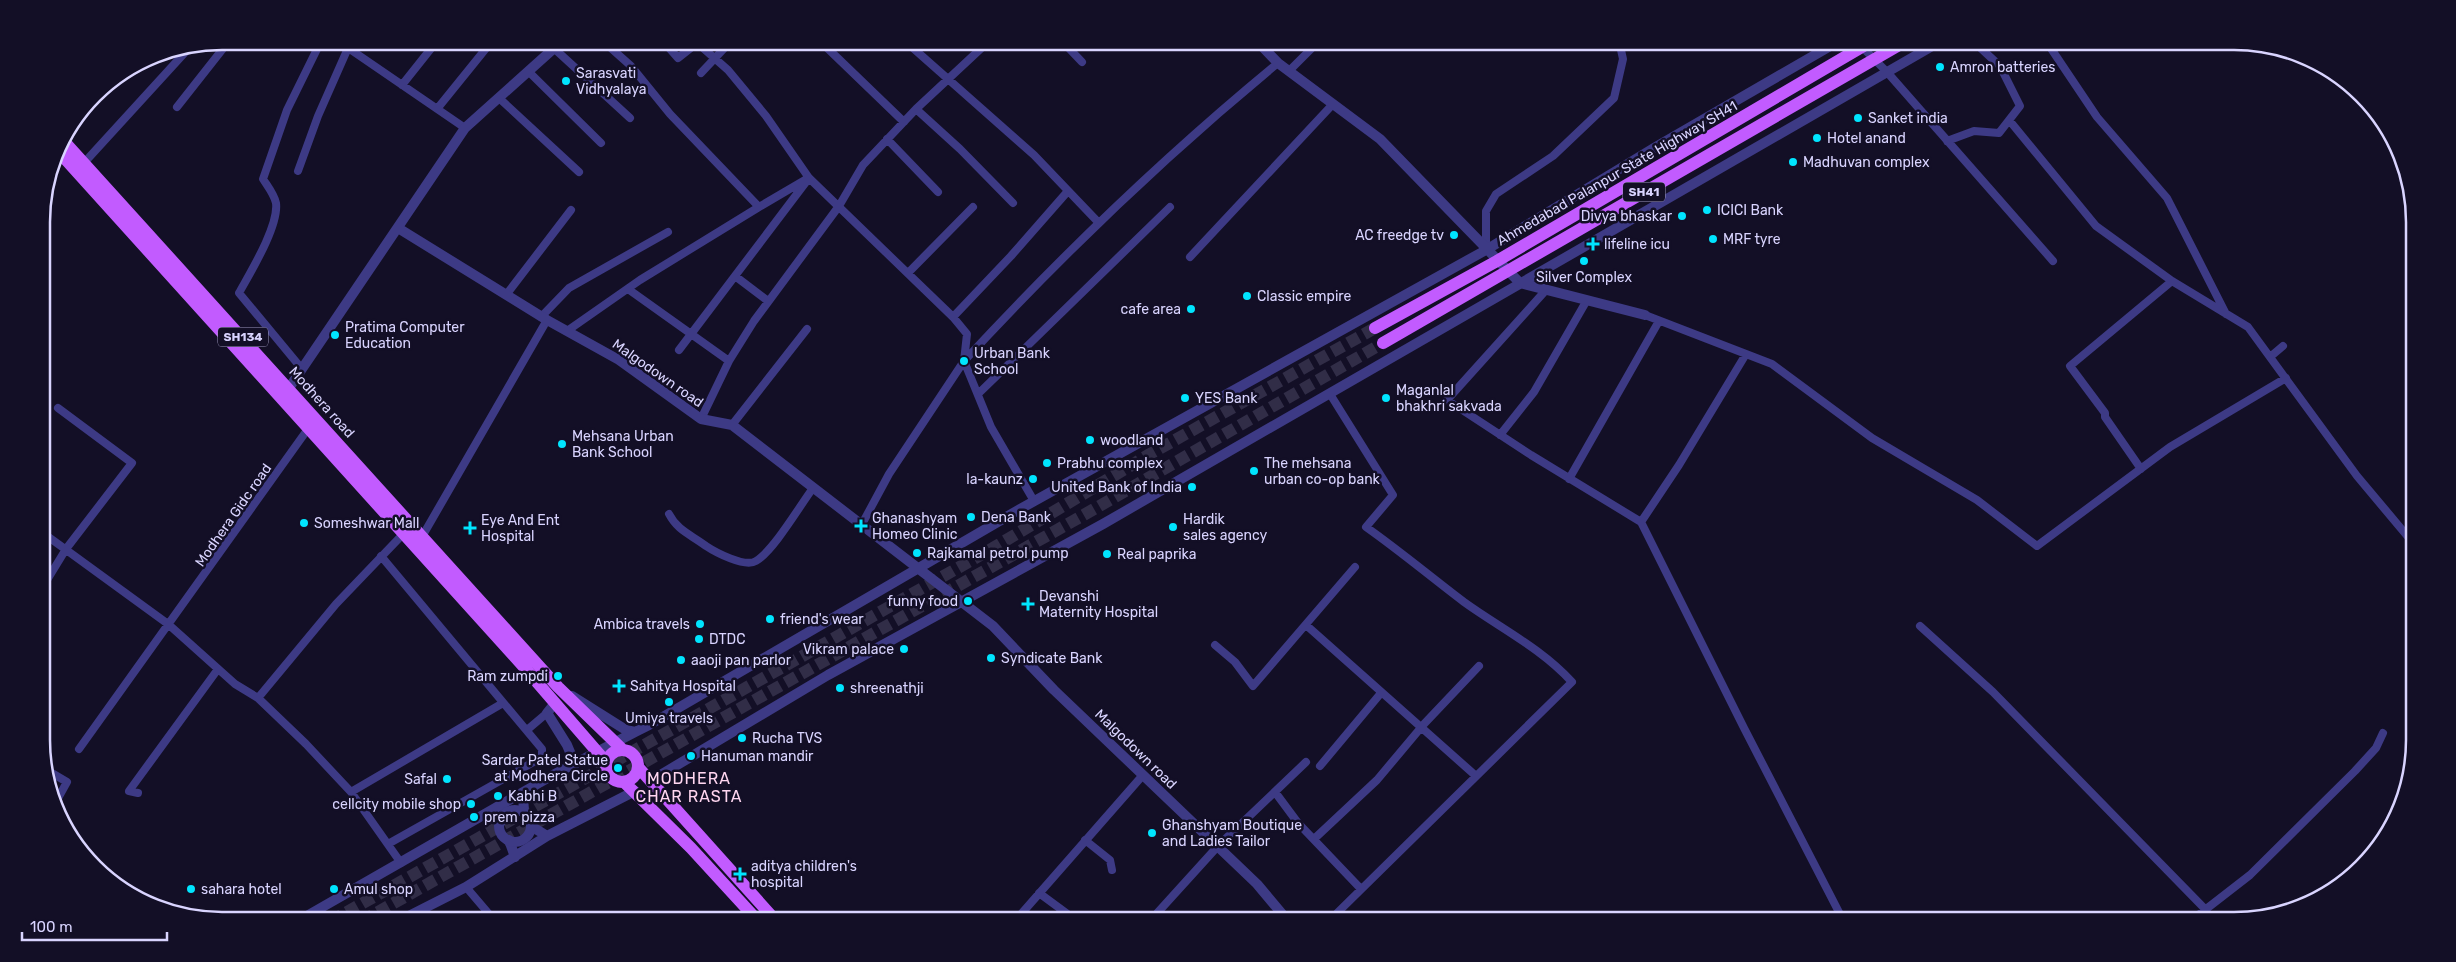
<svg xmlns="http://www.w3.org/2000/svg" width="2456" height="962" viewBox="0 0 2456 962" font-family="Rubik,sans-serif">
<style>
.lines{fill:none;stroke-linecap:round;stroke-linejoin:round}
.primary-tunnel{stroke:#312d47;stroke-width:12;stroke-dasharray:12 6;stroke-linecap:butt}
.minor{stroke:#3d3a85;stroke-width:8}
.tertiary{stroke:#3d3a85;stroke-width:10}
.primary{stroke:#c25bff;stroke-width:12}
.tertiary-bridge{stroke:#3d3a85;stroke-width:10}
.poi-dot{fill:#00e5ff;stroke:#130f26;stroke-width:2}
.labels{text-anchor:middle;stroke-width:5;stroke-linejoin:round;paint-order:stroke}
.shield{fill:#130f26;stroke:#9e99be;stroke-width:1}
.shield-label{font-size:12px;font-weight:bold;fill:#d9d4ff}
.poi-label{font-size:14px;fill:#d9d4ff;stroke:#130f26;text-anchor:start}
.street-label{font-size:14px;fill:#d9d4ff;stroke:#130f26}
.quarter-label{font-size:16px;letter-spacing:1px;fill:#ffd6f0;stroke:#130f26}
.rim{fill:none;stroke:#d9d4ff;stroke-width:2.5}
</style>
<rect width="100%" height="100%" fill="#130f26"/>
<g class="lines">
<path class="primary-tunnel" d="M331,921L799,658L993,548L1150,454L1375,328
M362,921L1082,516L1383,343"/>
<path class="minor" d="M338,41L465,128
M546,41L630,118
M663,41L678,58L697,43
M695,41L728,70L766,116L809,178L953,317L967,334L964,361L889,474L861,526
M820,41L904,122
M905,41L1034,155L1098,222
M971,41L978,50
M1062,41L1082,62
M1856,41L1887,72L2053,261
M2046,41L2097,117L2167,198L2226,314
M1289,71L1319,41
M529,72L601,143
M701,73L731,41
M402,85L437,41
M499,98L579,172
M177,107L229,41
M437,109L492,41
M916,109L960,149L1013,203
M2009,120L2096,226L2172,281L2248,327L2357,476L2414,544
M887,139L938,192
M1947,141L1974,131L1999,133L2020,106L2000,66L1973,41
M83,164L189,48
M298,171L318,116L348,48
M759,207L805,180
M1486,250V211L1496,194L1553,156L1614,98L1623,59L1619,41
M1190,257L1333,104
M908,273L973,207
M735,276L768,301
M628,289L729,361
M1546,290L1447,400L1531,455L1641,522L1744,728L1843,920
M506,295L571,210
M1645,315L1772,364L1872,438L1977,500L2037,546L2170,447L2286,378
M541,317L569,288L668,232
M953,317L1011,256L1068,191
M567,331L640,280L759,207L670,114L631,66L603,41
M679,350L809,178
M2270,357L2283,346
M302,369L239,293C250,273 279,226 276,203C274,194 268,187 263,179L287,110L321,41
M978,394L1170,207
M701,419L729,361L754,321L839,206L863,165L916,109L989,41
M732,425L807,329
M1500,435L1534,392L1587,300
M2141,469L2105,417V413L2070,366L2172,281
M1569,479L1659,321
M1034,501L991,427L964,361C1063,254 1166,155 1278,63
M669,514C678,531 690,534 706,546C715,552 745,568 756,561C774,550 799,507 813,488
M1641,522L1679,465L1746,354
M43,533L168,624L235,684L258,698L306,744L351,792L401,863
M423,535L547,320
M381,556L542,749V756L537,760L388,844
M44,585L66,549L132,463L58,408
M1306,625L1476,776
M1920,626L1993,692L2205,909
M1215,645L1235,662L1253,686L1355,567
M258,698L336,604L406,531
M527,730L547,713
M79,749L310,426
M1320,766L1381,693
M45,769L67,782L57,800
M351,792L503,703
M1275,792L1298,823L1361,889
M138,793L129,791L218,669
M1314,839L1377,780L1424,724L1479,666
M1085,840L1110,860L1112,870
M466,887L495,921
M1039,893L1077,921
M1113,917L1118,921
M2192,920L2250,875L2355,771L2376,748L2383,733
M512,921L516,916
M1015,921L1143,775
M1150,921L1218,846L1306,762
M1329,921L1572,682C1541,648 1500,628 1464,602C1431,577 1400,551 1366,527L1393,495L1330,394"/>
<path class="tertiary" d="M1257,41L1278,63L1380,139L1520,283L1645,315
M398,228L547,320L619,360L701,419L732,425L993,626L1054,690L1257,884L1288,921
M285,394L465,128L562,41
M572,696L626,730L635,732L649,725L1020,509L1486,250L1654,148L1839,41
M555,703L547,713L567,745L575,764
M652,780L828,675L1103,524L1941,41
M523,793L524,813
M487,814L500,823
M531,826L547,836
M509,840L515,857
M298,921L553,775L635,732
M399,921L466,887L547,836L635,791"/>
<path class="primary" d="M62,139L558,687L623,750
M58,151L523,666L606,762
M1375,328L1497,261L1872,41
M1383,343L1906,41
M606 766a16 16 0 1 1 32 0a16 16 0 1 1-32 0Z
M638,767L776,921
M625,783L691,848L758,921"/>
<path class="tertiary-bridge" d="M499 826a16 16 0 1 1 32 0a16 16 0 1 1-32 0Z"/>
</g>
<g class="poi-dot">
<circle cx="1940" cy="67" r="5"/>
<circle cx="566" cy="81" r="5"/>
<circle cx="1858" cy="118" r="5"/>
<circle cx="1817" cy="138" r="5"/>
<circle cx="1793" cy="162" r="5"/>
<circle cx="1707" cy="210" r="5"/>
<circle cx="1682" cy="216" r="5"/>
<circle cx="1454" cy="235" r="5"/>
<circle cx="1713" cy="239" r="5"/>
<path d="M1590.5 236.5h5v5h5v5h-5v5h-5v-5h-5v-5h5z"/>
<circle cx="1584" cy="261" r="5"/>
<circle cx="1247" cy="296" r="5"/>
<circle cx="1191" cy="309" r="5"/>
<circle cx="335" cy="335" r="5"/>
<circle cx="964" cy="361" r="5"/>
<circle cx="1185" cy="398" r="5"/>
<circle cx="1386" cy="398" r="5"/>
<circle cx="1090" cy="440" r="5"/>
<circle cx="562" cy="444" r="5"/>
<circle cx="1047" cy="463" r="5"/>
<circle cx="1254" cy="471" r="5"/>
<circle cx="1033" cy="479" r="5"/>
<circle cx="1192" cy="487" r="5"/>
<circle cx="971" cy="517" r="5"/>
<circle cx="304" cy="523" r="5"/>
<path d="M858.5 518.5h5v5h5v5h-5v5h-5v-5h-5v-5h5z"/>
<circle cx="1173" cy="527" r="5"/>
<path d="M467.5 520.5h5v5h5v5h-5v5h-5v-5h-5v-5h5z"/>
<circle cx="917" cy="553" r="5"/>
<circle cx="1107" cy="554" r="5"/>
<circle cx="968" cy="601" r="5"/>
<path d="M1025.5 596.5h5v5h5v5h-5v5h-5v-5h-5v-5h5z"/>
<circle cx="770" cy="619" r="5"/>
<circle cx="700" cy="624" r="5"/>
<circle cx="699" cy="639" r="5"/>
<circle cx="904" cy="649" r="5"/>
<circle cx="991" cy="658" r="5"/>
<circle cx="681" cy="660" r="5"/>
<circle cx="558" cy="676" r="5"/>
<path d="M616.5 678.5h5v5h5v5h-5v5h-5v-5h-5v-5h5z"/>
<circle cx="840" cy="688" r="5"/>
<circle cx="669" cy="702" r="5"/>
<circle cx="742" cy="738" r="5"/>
<circle cx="691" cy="756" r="5"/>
<circle cx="618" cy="768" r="5"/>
<circle cx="447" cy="779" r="5"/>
<circle cx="498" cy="796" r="5"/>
<circle cx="471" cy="804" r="5"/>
<circle cx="474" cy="817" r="5"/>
<circle cx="1152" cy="833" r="5"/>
<path d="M737.5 866.5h5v5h5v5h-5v5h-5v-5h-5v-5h5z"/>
<circle cx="191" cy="889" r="5"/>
<circle cx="334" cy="889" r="5"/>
</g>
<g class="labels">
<g class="shield">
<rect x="1623" y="182.5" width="42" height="19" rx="4"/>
<rect x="218" y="327.5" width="50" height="19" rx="4"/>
</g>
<g class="shield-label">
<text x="1644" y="196">SH41</text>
<text x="243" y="341">SH134</text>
</g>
<g class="poi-label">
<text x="1950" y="72">Amron batteries</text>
<text x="576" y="78">Sarasvati<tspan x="576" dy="16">Vidhyalaya</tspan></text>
<text x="1868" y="123">Sanket india</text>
<text x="1827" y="143">Hotel anand</text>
<text x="1803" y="167">Madhuvan complex</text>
<text x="1717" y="215">ICICI Bank</text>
<text x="1672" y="221" text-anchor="end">Divya bhaskar</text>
<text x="1444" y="240" text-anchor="end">AC freedge tv</text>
<text x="1723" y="244">MRF tyre</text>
<text x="1604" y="249">lifeline icu</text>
<text x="1584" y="282" text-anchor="middle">Silver Complex</text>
<text x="1257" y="301">Classic empire</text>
<text x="1181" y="314" text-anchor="end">cafe area</text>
<text x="345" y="332">Pratima Computer<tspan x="345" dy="16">Education</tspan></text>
<text x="974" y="358">Urban Bank<tspan x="974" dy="16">School</tspan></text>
<text x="1396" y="395">Maganlal<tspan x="1396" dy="16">bhakhri sakvada</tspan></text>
<text x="1195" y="403">YES Bank</text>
<text x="572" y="441">Mehsana Urban<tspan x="572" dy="16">Bank School</tspan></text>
<text x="1100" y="445">woodland</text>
<text x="1057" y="468">Prabhu complex</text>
<text x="1264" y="468">The mehsana<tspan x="1264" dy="16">urban co-op bank</tspan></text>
<text x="1023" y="484" text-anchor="end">la-kaunz</text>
<text x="1182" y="492" text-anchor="end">United Bank of India</text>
<text x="981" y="522">Dena Bank</text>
<text x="872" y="523">Ghanashyam<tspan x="872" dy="16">Homeo Clinic</tspan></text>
<text x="1183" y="524">Hardik<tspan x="1183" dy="16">sales agency</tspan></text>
<text x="481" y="525">Eye And Ent<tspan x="481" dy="16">Hospital</tspan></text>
<text x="314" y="528">Someshwar Mall</text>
<text x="927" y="558">Rajkamal petrol pump</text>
<text x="1117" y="559">Real paprika</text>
<text x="1039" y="601">Devanshi<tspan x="1039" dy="16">Maternity Hospital</tspan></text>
<text x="958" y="606" text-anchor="end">funny food</text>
<text x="780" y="624">friend's wear</text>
<text x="690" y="629" text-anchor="end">Ambica travels</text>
<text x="709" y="644">DTDC</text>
<text x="894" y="654" text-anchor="end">Vikram palace</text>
<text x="1001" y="663">Syndicate Bank</text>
<text x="691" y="665">aaoji pan parlor</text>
<text x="548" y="681" text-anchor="end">Ram zumpdi</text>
<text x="630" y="691">Sahitya Hospital</text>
<text x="850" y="693">shreenathji</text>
<text x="669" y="723" text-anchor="middle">Umiya travels</text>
<text x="752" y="743">Rucha TVS</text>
<text x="701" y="761">Hanuman mandir</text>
<text x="608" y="765" text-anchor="end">Sardar Patel Statue<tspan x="608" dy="16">at Modhera Circle</tspan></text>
<text x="437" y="784" text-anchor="end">Safal</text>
<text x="508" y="801">Kabhi B</text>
<text x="461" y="809" text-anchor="end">cellcity mobile shop</text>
<text x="484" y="822">prem pizza</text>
<text x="1162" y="830">Ghanshyam Boutique<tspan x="1162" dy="16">and Ladies Tailor</tspan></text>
<text x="751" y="871">aditya children's<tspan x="751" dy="16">hospital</tspan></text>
<text x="201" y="894">sahara hotel</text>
<text x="344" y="894">Amul shop</text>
</g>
<g class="street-label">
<text transform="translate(1617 173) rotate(-30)" y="5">Ahmedabad Palanpur State Highway SH41</text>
<text transform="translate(658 373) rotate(35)" y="5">Malgodown road</text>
<text transform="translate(322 402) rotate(48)" y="5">Modhera road</text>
<text transform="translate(233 515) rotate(-55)" y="5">Modhera Gidc road</text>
<text transform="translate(1136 749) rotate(44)" y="5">Malgodown road</text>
</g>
<g class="quarter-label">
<text x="689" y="784">MODHERA<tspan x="689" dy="18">CHAR RASTA</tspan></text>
</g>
</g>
<path d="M0 0H2456V962H0ZM222 50H2234A172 172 0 0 1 2406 222V740A172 172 0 0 1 2234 912H222A172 172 0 0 1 50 740V222A172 172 0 0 1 222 50Z" fill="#130f26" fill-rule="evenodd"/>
<path class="rim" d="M222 50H2234A172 172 0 0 1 2406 222V740A172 172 0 0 1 2234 912H222A172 172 0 0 1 50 740V222A172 172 0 0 1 222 50Z"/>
<path d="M22 932v8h145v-8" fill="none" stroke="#d9d4ff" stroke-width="2.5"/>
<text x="30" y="932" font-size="15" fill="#d9d4ff" stroke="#130f26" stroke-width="4" paint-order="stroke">100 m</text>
</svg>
